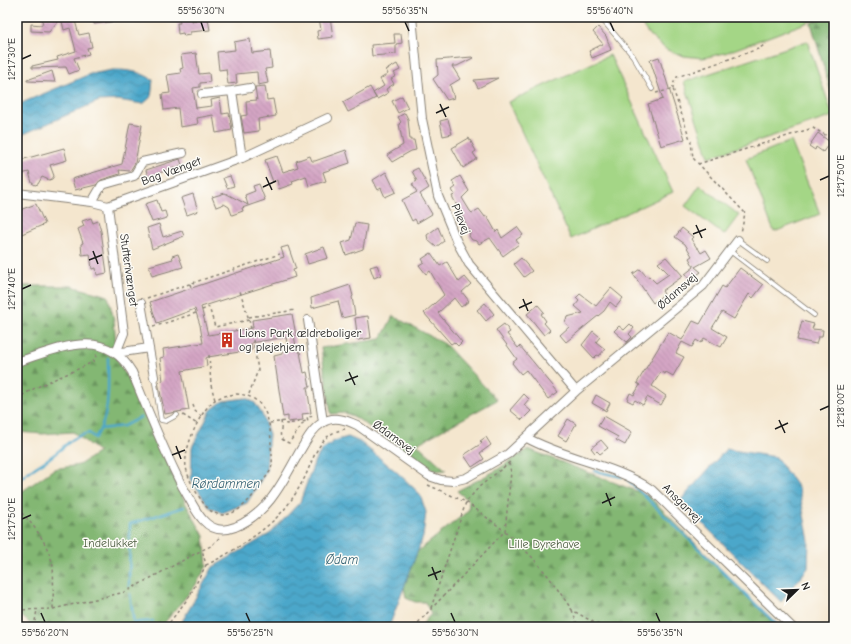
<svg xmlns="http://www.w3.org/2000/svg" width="851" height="644" viewBox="0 0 851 644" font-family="'Comic Neue',sans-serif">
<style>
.forest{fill:url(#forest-firs);stroke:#506a48}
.pitch{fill:#a4d686;stroke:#607951}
.water{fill:url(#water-waves);stroke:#346273}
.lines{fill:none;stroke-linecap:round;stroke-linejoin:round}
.stream{stroke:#4ca7ca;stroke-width:2.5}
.building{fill:url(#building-back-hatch)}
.lane-casing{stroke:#888175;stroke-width:5.5}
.street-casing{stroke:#888175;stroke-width:10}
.path{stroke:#888175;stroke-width:1.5;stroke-dasharray:3 3;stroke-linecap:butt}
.lane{stroke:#fff;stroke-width:4}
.street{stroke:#fff;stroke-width:8}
.ticks{fill:none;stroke:#1c1c1c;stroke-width:1.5}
.labels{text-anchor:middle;stroke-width:3;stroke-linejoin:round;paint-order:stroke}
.street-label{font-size:12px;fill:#1c1c1c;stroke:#fdfcf7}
.poi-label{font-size:12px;fill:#1c1c1c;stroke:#fdfcf7;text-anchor:start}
.park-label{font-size:12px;fill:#4c5d41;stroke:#fdfcf7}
.water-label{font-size:13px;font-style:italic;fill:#346273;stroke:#fdfcf7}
.neatline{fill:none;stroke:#1c1c1c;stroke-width:1.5}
.ticks-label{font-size:10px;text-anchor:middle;fill:#1c1c1c}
</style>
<defs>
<pattern id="forest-firs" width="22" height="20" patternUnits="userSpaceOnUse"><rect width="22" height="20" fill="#83b773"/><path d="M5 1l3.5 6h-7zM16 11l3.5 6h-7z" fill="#6a945e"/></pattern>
<pattern id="water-waves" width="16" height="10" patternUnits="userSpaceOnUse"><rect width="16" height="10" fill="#4ca7ca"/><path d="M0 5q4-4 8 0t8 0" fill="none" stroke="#3e87a3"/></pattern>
<pattern id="building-back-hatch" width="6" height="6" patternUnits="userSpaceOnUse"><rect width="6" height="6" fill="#d4a5c4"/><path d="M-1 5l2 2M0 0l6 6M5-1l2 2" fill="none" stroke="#b58da8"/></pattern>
</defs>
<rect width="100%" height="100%" fill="#fdfcf7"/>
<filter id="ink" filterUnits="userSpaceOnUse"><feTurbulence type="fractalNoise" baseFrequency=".025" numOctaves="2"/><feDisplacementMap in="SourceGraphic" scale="8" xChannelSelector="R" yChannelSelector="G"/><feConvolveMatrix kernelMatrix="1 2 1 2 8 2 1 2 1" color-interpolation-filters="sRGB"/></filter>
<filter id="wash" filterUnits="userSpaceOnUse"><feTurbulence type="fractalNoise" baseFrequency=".012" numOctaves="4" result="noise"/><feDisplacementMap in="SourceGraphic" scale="16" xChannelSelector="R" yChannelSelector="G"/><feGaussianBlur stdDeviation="0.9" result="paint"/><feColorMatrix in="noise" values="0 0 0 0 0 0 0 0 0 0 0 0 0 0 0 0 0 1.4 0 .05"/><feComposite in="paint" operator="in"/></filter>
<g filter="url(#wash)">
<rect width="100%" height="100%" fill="#f4e6ce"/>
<path class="forest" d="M825,17H834V102L811,23Z
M17,286H71L108,296L114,320L117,359L140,401L186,504L204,536L207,566L195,586L161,627H34L17,612V495L54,469L79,465L99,452L73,432L42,434L17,432Z
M393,316L445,344L497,400L417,444L446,470L434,471L355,417L345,413L331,414L321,348L381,339Z
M528,449L649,496L777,627H420L431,614L425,602H415L406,598L404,587L417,552L468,511L469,501L457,491L495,471Z"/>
<path class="pitch" d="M636,17H822L725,53L703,58L684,56L667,50L650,36Z
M807,41L833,116L709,157L684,82Z
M610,55L673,192L571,239L508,102Z
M791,141L820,214L774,232L746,159Z
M700,185L739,215L724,235L685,206Z"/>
<path class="water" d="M113,70C128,70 140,71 153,80L151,97L143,104L118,100L99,101L17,137V105L90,74Z
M246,398L255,403L262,414L269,434L266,472L247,503L222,513L209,507L191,479L192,447L211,410L223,401Z
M348,437L360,442L398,473L420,494L426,512L423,537L389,627H179L213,567L271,533L300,502L315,460L322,450L334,441Z
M726,449L776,457L799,489L809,541L808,568L781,602L680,501Z"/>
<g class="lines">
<path class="stream" d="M100,429L124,426L141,417
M595,471L622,477
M628,480L779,627
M17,482C27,470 40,466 52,456C65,447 72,436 89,433L95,438C111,416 108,384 108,358
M129,586L130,524L184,507
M130,594L134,624
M17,600L18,606
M17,616L18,614
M124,627L139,622L153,621"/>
</g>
<g id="blocks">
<path class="building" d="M43,17H74L79,35L89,33L92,47L87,48L89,54L74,58L79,70L69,74L66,67L32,68V66L58,60L57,57L76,51L70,28L64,30L61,17L49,32L31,31V24L42,25Z
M93,17H116V21L94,24Z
M192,17V21L208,19L210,30L190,32V35L184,36L183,33L178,34L177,23H180L179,18Z
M319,17H330L333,37L318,39L317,31L321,30Z
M598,27L606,36L611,50L592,58L589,51L603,44L593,32Z
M394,34H401L402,43L396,44V54L372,56L371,45L395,43Z
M250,39L252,53L270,51L272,68L265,69L268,83L258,85L257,72L236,74L237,83L228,84L226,69L219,70L217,52L235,50L234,42Z
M196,53L199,74L209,73L210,82L200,83V87L193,88L196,108L212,106L211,100L220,98L222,114L229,113L232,130L216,133L213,115L197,118L198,124L180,127L178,108L164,110L162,94L170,93L167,75L181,73L180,69L183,68L181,55Z
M472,57L473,58L457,66H452L460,79L450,85L454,98L447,100L433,79L438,75L437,60Z
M659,57L685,139L661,146L648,104L663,99L650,60Z
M397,64L400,70L394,73L396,76L391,79L394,84L386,89L388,93L377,99L373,93L384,86L380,79L388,74L386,70Z
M52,71L55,82L27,81V80Z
M498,78L478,88L474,80Z
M265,86L267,100L273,99L276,116L258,119L259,131L244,133L241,116L247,115L246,101L257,100L255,87Z
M370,87L376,98L348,112L343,102Z
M402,96L408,108L398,113L392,101Z
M405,113L408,119L410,140H414L416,150L411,151L392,162L387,155L403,145L399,124L401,122L398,117Z
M448,119L452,134L443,136L440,121Z
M130,123L142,125L135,163L130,171L119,170L120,174L101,180L96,185L75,190L72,179L122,164Z
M818,133L830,142L823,152L816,147L815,150L809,146Z
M469,138L476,151L473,153L477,159L463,168L452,148Z
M64,148L67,160L50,165L54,176L52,179L49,180L42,177L38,184L35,185L32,183L29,172L17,175V161Z
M346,150L350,163L323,172L326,181L309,186L306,176L292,181L293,184L279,189L277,180L273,182L265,160L277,156L283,172L298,167L296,161L310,156L312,161H315Z
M180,159L182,165L148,177L146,170Z
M418,168L429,188L420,194L432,214L417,223L415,219L412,221L402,200L417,192L412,184L417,181L412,171Z
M386,172L396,192L385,197L381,188L378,190L373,180Z
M230,176L234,186L227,188L223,178Z
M460,176L469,191L462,198L470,211L472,213L479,209L485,217L487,216L496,232L498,230L502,238L517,227L523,235L516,240L519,244L503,256L490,238L479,244L477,241L472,240L469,236L470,232L452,196L455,195L452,190L456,187L452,181Z
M259,184L265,200L242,208L243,211L232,215L229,207L224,204L216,207L212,197L225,193L248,205L245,195L255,191L253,186Z
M193,194L198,211L187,215L181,198Z
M157,200L161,212L165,211L167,218L152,222L145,204Z
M36,204L45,224L17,236V211Z
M91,218L93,223L98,221L101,231L107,273L97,275L96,268L92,269L90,254L82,255L81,244L83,243L78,229L84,226L82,221Z
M355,223L367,225L363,249L346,255L342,243L351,240Z
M159,224L163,237L182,231L184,236L152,249L147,228Z
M438,227L444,241L436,247L428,240L427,235Z
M682,228L693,237L691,239L697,248H698L701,253L706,250L711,258L695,267L701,272L690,280L685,274L694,267L689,258L692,256L685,244L675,237Z
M288,246L296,269L293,270L295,277L201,307L208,335L253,328L252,320L292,314L296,335L294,336L297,351L300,352L304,373L307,372L310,387H307L311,413L302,414L303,420L288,422V416L283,417L274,356L282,354V351L288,350L286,337L251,343L252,350L208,357L206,358L207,366L182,371L189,410L165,414L158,382L163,381L160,358L164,357L163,349L203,343L200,325L195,309L157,323L150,302L284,257L281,248Z
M324,247L328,258L308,264L305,254Z
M431,253L440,266L447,262L459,282L465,277L471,284L462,292L469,301L461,307L454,298L438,313L462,342L458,346L454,342L451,344L424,313L444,295L430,271L426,274L419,265L424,262L422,259Z
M178,254L183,267L152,276L149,266L173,259L172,256Z
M666,257L683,276L662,291L664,294L653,303L633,274L640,269L647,277L649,276L656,283L669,274L658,263Z
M521,258L532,271L524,277L514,264Z
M377,265L381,275L374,278L370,267Z
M740,268L763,285L753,298L749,294L734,319L722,312L712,328L727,337L721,347L704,338L701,343L696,340L692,347L682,342L676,353L684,357L673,376L666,372L665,374L661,372L652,386L666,396L661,405L647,397L643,405L635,400L633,403L627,400L630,393L634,395L640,385L637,383L668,332L682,340L693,321L700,324L722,286L725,288Z
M350,285L353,296L352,297L355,315L342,318L338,301L312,308L311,298Z
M611,288L623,298L616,307L610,302L604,311L566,342L560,335L569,327L565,322L567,317L583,313L575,306L579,301L576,298L580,294L596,306Z
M485,303L494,314L486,321L477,310Z
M538,305L544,312L541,314L546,321L544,323L550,330L544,335L527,314Z
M368,316L371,338L358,340L355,318Z
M802,321L814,324L812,329L823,330L822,337H818L816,344L797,340Z
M504,324L510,332L507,334L518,348L520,346L558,392L548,399L526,370L521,374L512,363L517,359L496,330Z
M630,324L634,328L629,334L632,337L627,342L614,331L619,326L624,330Z
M593,331L600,337L596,342L605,349L599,356L597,355L594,358L582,345Z
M524,394L529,399L524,405L531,411L522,420L510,410Z
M596,395L610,403L606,411L592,403Z
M604,416L632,432L625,445L616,440L618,437L598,426Z
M568,419L576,424L566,441L558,436Z
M486,437L491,445L480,453L484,459L472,467L464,455L482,443L480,441Z
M601,440L608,448L600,454L597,451L595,453L591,448Z"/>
</g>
</g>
<g filter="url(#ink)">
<use href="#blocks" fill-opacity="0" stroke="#888175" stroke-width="1"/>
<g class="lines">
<defs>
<path id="lane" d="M600,17L633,56L652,89
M738,240L767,261
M730,251L814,315
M154,377L161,420L166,421L177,415"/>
<path id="street" d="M412,17L422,119L438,196L457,242L469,264L576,391
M232,91L250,88
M202,94L232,91L242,158
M17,193L92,202L108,206L124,333L116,353
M92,202L102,185L134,176L142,162L183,153
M108,206L242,158L328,118
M141,303L154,377
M308,320L323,422
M116,353L149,348
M17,362C58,349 104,325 132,372C148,411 163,449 182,486C189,497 194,510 203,520C212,530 222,532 235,527C269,513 283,481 300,451C306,441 312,429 322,423C334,415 346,420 357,425L429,476L441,480L453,481L466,478L508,454L576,391L703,286L738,240
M527,438C567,460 615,464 652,490L792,627"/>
</defs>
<use href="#lane" class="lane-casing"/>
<use href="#street" class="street-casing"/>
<path class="path" d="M673,89V84L677,77L758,49L766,44
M656,93L673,89L691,142L693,158L745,213L741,233
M698,164L813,128L834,140
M832,239H834
M233,269L236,275
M190,284L192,290
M147,298L280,254
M202,310L209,307L215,327L249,320L240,291
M249,317L296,310
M249,320L251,329
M153,327L196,313
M209,355L211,385L215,400
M236,394C266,395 271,422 271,447C272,454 273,462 271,469C269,474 264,479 261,484C246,508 220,532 200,498C194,489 188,478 186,467C183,449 200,410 215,400C221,396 229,395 236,394Z
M249,394L258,370L253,340
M17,399C41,382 69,375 94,361L97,353
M193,405L195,411L201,416
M183,415L197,424
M281,421C283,432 275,438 289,443L304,422
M270,423L286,421V424L308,421L307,417L315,416
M428,485L466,502L505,531L531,556L549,577L572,610L602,627
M17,509C33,522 50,547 53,567C54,581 53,595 53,609
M206,565C228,555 265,531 281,513C291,502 298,490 305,477C314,457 320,432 346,429
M431,608L466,502L479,487L510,462
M17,610L53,609L125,592L202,550
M572,610L578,627
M34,627L37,610
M166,627L189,597L206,565L202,550L211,546L219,538
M414,627L505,531L511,472L509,464"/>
<use href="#lane" class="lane"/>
<use href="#street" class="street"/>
</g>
</g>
<path class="ticks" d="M201,22L204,31M405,22L409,31M610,22L614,31M22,59L31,55M440,104L446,117M436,113L449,107M266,177L272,190M820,180L829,176M263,187L276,181M696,225L702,238M693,234L706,229M93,251L98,264M89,260L102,255M22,289L31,285M523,299L528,311M519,308L532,302M349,372L355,385M345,381L358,376M820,410L829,406M779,420L785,433M775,429L788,423M176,446L181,459M172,455L185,450M606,493L611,506M602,503L615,497M22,519L31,515M432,567L437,580M428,576L441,571M41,613L45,622M246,613L250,622M451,613L455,622M656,613L660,622"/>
<defs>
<symbol id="building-bare" viewBox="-9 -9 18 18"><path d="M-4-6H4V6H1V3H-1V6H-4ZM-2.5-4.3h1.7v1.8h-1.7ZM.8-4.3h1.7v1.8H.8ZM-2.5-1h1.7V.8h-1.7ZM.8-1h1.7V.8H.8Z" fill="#c8321e" stroke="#fdfcf7" stroke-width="2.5" paint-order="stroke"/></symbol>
</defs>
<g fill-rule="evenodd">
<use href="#building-bare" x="216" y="329" width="22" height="22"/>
</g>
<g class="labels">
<g class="street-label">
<text transform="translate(171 171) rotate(-20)" y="4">Bag Vænget</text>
<text transform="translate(461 219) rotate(68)" y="4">Pilevej</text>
<text transform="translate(129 270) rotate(82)" y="4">Stutterivænget</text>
<text transform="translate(677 291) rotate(-41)" y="4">Ødamsvej</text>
<text transform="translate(394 437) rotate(36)" y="4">Ødamsvej</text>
<text transform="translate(682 503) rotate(45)" y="4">Ansgarvej</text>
</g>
<g class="poi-label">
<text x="239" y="337">Lions Park ældreboliger<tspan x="239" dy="14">og plejehjem</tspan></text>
</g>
<g class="park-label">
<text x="110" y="547">Indelukket</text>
<text x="544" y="548">Lille Dyrehave</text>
</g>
<g class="water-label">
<text x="226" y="488">Rørdammen</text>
<text x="342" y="564">Ødam</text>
</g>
</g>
<rect width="851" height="644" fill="none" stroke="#fdfcf7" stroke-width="44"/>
<g transform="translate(797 590) rotate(67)" stroke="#fdfcf7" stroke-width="3" paint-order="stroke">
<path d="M0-3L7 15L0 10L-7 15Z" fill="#1c1c1c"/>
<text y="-6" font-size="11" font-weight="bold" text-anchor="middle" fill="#1c1c1c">N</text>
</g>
<rect x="22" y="22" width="807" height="600" class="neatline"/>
<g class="ticks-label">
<text x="201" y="14">55°56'30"N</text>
<text x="405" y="14">55°56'35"N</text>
<text x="610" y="14">55°56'40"N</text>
<text transform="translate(11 59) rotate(-90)" y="4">12°17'30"E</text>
<text transform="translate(840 176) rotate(-90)" y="4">12°17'50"E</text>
<text transform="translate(11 289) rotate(-90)" y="4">12°17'40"E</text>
<text transform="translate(840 406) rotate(-90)" y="4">12°18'00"E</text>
<text transform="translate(11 519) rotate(-90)" y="4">12°17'50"E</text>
<text x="45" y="636">55°56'20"N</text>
<text x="250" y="636">55°56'25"N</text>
<text x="455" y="636">55°56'30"N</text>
<text x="660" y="636">55°56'35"N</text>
</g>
</svg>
